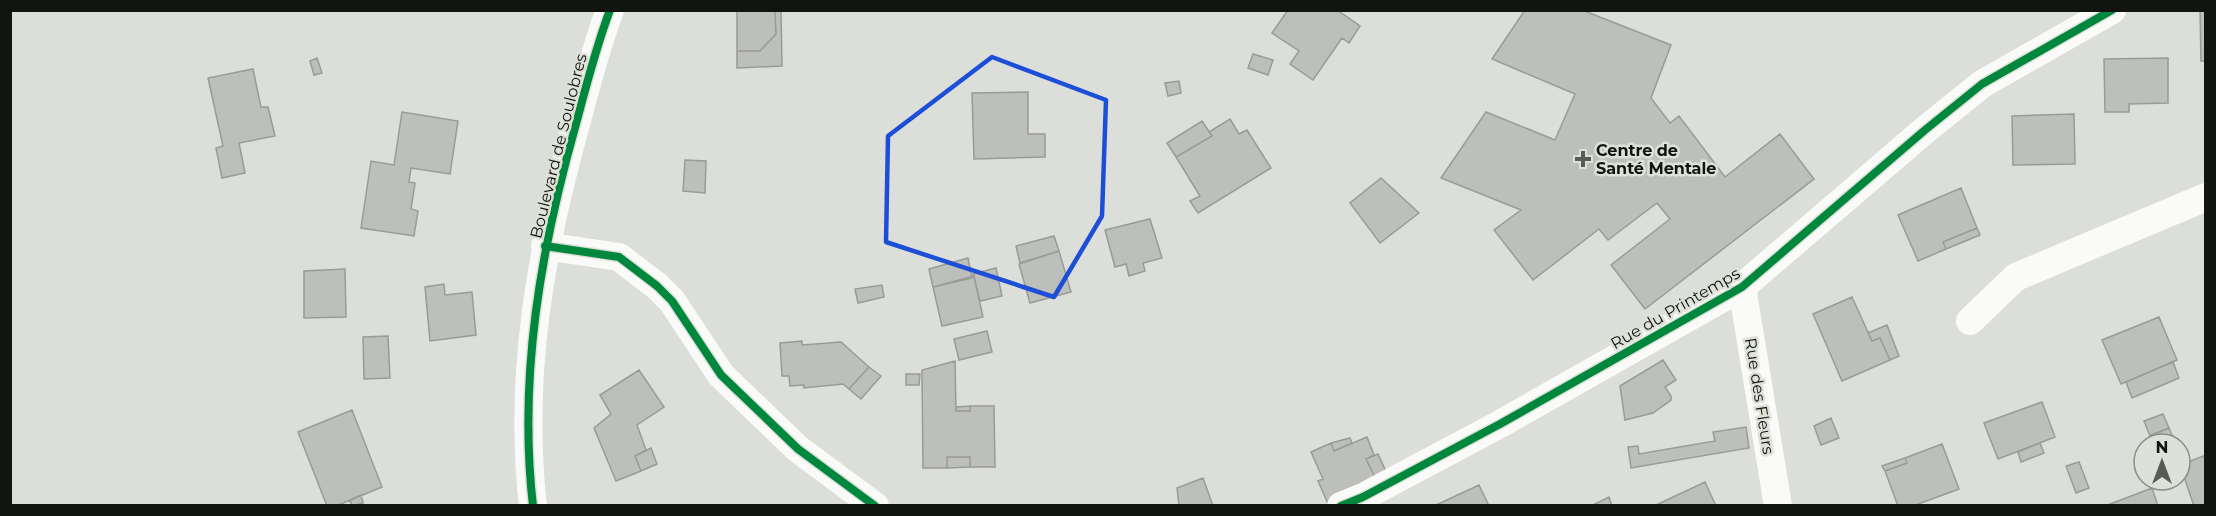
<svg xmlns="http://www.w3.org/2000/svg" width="2216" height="516" viewBox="0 0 2216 516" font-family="Montserrat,sans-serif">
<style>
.building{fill:#bdbfbb;stroke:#999b96;stroke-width:1.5}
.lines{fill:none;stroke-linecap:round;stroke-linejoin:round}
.minor{stroke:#fafaf9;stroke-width:28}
.cycleway-casing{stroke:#dde1d7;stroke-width:11}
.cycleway{stroke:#00873e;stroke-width:8}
.marked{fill:none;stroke:#1d4ed8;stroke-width:4.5;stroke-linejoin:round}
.poi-dot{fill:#595b56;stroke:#dde1d7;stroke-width:2}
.labels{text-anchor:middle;stroke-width:5;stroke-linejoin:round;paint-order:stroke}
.street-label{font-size:16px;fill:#121410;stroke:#dde1d7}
.poi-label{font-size:16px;font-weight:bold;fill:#121410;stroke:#dde1d7;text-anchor:start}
</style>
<rect width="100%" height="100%" fill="#dcdfd9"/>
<path class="building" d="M737,10H775L776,34L760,51H737Z
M775,10H781L782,66L737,68V51H760L776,34Z
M1288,10H1337L1360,26L1349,43L1342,38L1313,80L1290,64L1299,51L1272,33Z
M1525,10H1582L1671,45L1651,98L1670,123L1679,116L1725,177L1780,134L1814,179L1645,309L1611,265L1670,219L1657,203L1608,240L1599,229L1533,280L1494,230L1521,210L1441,178L1486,112L1555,140L1575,94L1492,59Z
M2200,10H2206V61H2201Z
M1253,54L1273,60L1268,75L1248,68Z
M317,58L322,73L314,75L310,61Z
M2168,58V103L2129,104V112H2105L2104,59Z
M253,69L261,107H268L275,136L239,143L245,173L222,178L216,148L223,146L208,78Z
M1179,81L1181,93L1168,96L1165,83Z
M1028,92V134H1045V157L974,159L972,93Z
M402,112L458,121L450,174L411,168L409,182L415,183L411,209L418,211L414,236L361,228L371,161L394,165Z
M2074,114L2075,164L2013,165L2012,116Z
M1230,119L1239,134L1247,130L1271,168L1198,213L1190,201L1200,196L1176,157L1212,136L1209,132Z
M1202,121L1212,136L1176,157L1167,143Z
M685,160L706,161L705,193L683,191Z
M1381,178L1419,213L1380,243L1350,203Z
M1961,188L1977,228L1943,242L1946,249L1918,261L1898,215Z
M1150,219L1162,258L1143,263L1145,271L1129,276L1126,264L1115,267L1105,230Z
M1977,228L1980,235L1946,249L1943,242Z
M1054,236L1059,251L1020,263L1016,246Z
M1059,251L1071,292L1030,303L1019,264Z
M968,258L972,278L933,287L929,269Z
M996,268L1002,296L980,301L973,274Z
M345,269L346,317L304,318V271Z
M974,276L983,317L942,326L933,287Z
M444,284L445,295L472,292L476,335L430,341L425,287Z
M882,285L884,297L858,303L855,289Z
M1852,297L1872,341L1880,338L1890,360L1842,381L1813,314Z
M2159,317L2177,360L2121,384L2102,340Z
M1887,325L1899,356L1890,360L1880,338L1872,341L1868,333Z
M987,331L992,352L959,360L954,339Z
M388,336L390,378L364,379L363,337Z
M802,341V345L841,342L869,367L849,389L843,384L804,388V385L790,386L789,376H782L780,343Z
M1663,360L1676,380L1665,387L1671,396V400L1653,413L1625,420L1620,386Z
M955,361L956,411H970V406H994L995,467H970V457H947V468H923L922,370Z
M2173,362L2179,378L2132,398L2126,382Z
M869,367L881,376L861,399L849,389Z
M639,370L664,407L637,425L646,450L635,456L641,471L616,481L594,428L611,414L600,395Z
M906,374H920L919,385H906Z
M2042,402L2055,437L1998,459L1984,423Z
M970,406V411H956V407Z
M352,410L382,487L336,506H327L298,432Z
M2163,414L2169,428L2150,436L2144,421Z
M1831,418L1839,438L1821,445L1814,426Z
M1746,427L1749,448L1631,468L1628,447L1638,446L1639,454L1715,441L1713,432Z
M2169,428L2174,440L2164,444H2155L2151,435Z
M1367,437L1374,455L1366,459L1377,481L1329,506L1318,481L1323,479L1311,452L1331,443L1334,451Z
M1350,438L1352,443L1334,451L1331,443Z
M2040,443L2044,453L2021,462L2018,452Z
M1942,444L1959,489L1913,506H1898L1885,471L1907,463L1905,458Z
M651,448L657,464L641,471L635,456Z
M1378,454L1388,476L1377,481L1366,459Z
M2206,455V506H2194L2180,465Z
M947,457H970V467L947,468Z
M1905,458L1907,463L1885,471L1882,466Z
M2079,462L2089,488L2076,493L2066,466Z
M1203,478L1213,506H1179L1177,488Z
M1705,482L1716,506H1654Z
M1479,485L1489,506H1434Z
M2152,488L2158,506H2105Z
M361,495L363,503L352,506L350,500Z
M1609,497L1612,506H1591Z"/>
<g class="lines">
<path class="minor" d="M545,246L619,257L657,286L672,301L721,375L798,449L875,506
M1742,287L1778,506
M1970,321L2016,277L2206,197
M533,506C518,376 541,248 576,124C586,86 596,47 610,10
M1341,506L1363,497L1500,424L1742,287L1925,130L1982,84L2112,10"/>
<defs>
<path id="cycleway" d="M545,246L619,257L657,286L672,301L721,375L798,449L875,506
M533,506C518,376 541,248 576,124C586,86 596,47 610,10
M1341,506L1363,497L1500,424L1742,287L1925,130L1982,84L2112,10"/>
</defs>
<use href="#cycleway" class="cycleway-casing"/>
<use href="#cycleway" class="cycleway"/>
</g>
<path class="marked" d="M992,57L1106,100L1102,216L1054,297L886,242L888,136Z"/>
<path class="poi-dot" d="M1580 150h6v6h6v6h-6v6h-6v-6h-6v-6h6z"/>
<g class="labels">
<g class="street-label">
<text transform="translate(558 146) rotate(-76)" y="6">Boulevard de Soulobres</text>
<text transform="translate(1675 308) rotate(-30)" y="6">Rue du Printemps</text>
<text transform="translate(1760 396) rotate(81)" y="6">Rue des Fleurs</text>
</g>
<g class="poi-label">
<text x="1596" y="156">Centre de<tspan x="1596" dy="18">Santé Mentale</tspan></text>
</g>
</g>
<rect width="2216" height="516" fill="none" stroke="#121410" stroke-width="24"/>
<g transform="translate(2162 462)"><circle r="28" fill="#dde1d7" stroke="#8c8f87" stroke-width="1.5"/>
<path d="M0-4.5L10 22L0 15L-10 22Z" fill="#595b56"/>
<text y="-9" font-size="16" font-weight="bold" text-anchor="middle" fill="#121410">N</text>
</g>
</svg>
